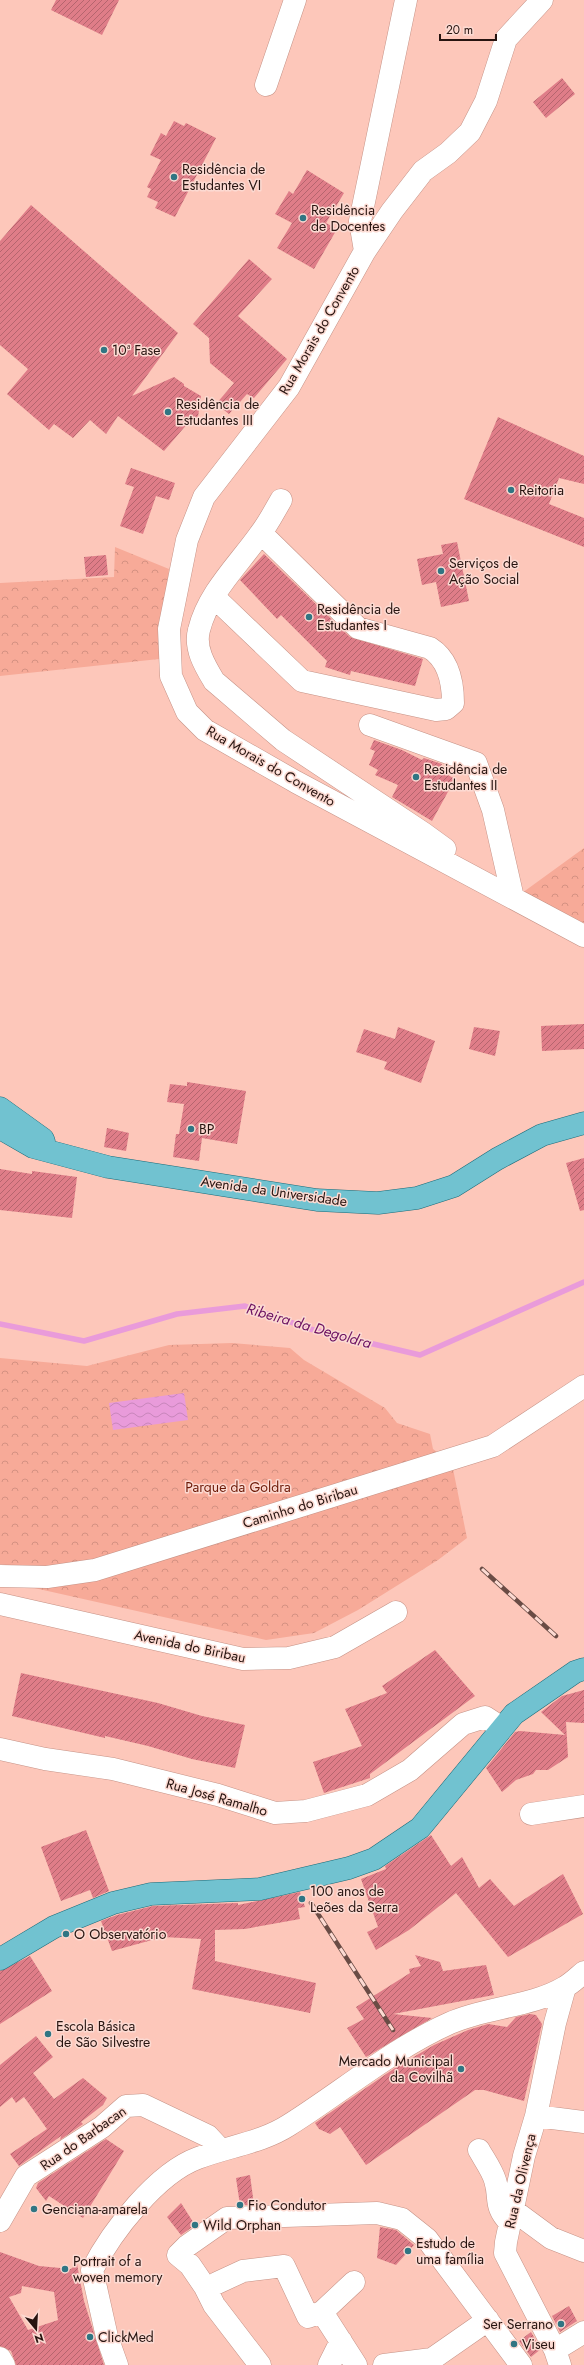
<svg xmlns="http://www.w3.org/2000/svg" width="584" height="2365" viewBox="0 0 584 2365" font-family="Jost,sans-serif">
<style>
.forest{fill:url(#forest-crowns)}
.water{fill:url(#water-waves)}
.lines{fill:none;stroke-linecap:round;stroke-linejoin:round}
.stream{stroke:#e99bda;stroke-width:5.5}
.building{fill:url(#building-hatch);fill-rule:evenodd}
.minor-casing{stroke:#c59286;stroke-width:23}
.major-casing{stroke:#1a6b79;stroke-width:23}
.minor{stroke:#fff;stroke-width:22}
.major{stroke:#71c2d0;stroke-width:22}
.rail-casing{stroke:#6a4c45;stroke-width:4.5}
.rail{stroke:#fcdad2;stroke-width:3;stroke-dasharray:9;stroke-linecap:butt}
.poi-dot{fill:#307583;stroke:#fcdad2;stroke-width:1.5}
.labels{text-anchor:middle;stroke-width:3;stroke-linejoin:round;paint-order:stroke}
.poi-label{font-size:14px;fill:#271410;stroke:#fcdad2;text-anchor:start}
.street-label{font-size:14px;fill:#271410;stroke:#fcdad2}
.park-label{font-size:14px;fill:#6e1a07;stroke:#fcdad2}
.water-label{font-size:15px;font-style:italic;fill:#6c1262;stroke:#fcdad2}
</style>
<defs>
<pattern id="forest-crowns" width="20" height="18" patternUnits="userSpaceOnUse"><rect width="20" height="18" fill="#f7aa98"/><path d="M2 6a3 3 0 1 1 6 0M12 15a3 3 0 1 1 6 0" fill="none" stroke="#d49182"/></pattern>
<pattern id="water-waves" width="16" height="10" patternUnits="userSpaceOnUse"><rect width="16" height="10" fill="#e99bda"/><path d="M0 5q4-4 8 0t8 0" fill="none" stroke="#c885ba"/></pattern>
<pattern id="building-hatch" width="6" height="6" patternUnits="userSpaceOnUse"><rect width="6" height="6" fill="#df7d88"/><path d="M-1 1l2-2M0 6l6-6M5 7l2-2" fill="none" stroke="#b5656e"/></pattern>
</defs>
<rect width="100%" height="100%" fill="#fdc7ba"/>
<path class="forest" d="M115,547L169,569L159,659L0,676V583L114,577Z
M584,848V925L522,893Z
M232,1343L290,1348L304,1360L385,1408L397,1423L430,1434L433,1449L452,1464L467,1538L438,1560L358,1610L314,1633L266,1640L12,1583L6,1565L0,1564V1358L87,1366L169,1345Z"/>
<path class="water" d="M184,1393L188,1420L113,1430L109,1403Z"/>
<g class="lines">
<path class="stream" d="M0,1324L84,1341L177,1314L245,1306L310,1329L420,1355L584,1282"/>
</g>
<path class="building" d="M56,0H119L102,35L51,10Z
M562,78L575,94L546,118L533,102Z
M174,121L184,126L186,123L216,138L175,217L155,208L158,202L147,197L151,189L147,187L161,160L150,155L161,133L166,136Z
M307,170L344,193L326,223L337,229L314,269L277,248L292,223L275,214L289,191L293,194Z
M31,205L178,333L132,396L174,377L184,384V386L201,396L197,424L188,423L164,451L118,416L106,434L90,420L73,438L54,424L49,430L7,394L28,369L0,345V241Z
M249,259L272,279L238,316L287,359L254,398L247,394L229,414L216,404L234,383L210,363L209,338L193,324Z
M498,417L584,456V484L559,478L549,504L584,518V547L464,499Z
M131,468L175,483L169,500L156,496L143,534L120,526L134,487L125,484Z
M457,542L469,601L441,607L436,582L422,585L417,559L443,554L441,545Z
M264,554L350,637L423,659L415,686L351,671L350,675L325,667L327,661L281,615L277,619L240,580Z
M106,555L108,575L86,577L84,557Z
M374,740L402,750L422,760L424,758L442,764L439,770L455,779L432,821L392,797L398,785L375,775L378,770L369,765L375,751L370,749Z
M584,1024V1049L542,1051L541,1026Z
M398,1027L435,1041L421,1083L384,1069L387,1062L356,1052L364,1029L395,1039Z
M474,1027L500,1031L495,1056L469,1049Z
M187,1082L246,1091L237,1144L202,1138L199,1161L173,1157L176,1134H179L184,1104L167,1102L170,1084L187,1086Z
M107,1128L129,1133L126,1151L104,1147Z
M584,1158V1210L580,1211L566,1163Z
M0,1169L32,1174V1171L77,1177L72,1218L0,1210Z
M435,1650L475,1696L370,1774V1778L324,1793L313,1762L362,1746L345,1709L387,1693L382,1686Z
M21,1673L158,1703L202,1716L245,1725L235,1768L192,1759L148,1746L105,1736V1738L12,1716Z
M584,1690V1723L566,1722L568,1757L548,1770H536L533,1774L516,1780L502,1792L486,1768L515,1732L520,1731L565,1735L541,1712L562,1696Z
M86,1830L109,1891L93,1898L90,1890L61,1901L41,1847Z
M431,1835L451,1866L462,1857L479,1888L490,1879L514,1906L563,1874L583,1914L508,1957L456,1893L409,1930L376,1950L367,1932L378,1927L361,1879L386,1869L385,1866Z
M300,1892L305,1907L298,1908L300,1919L245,1929L215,1930V1961L316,1983L310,2013L192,1989L201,1939L163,1937L112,1951L101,1921L117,1915L153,1906L238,1903V1905Z
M415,1955L440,1962L443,1971L486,1965L494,1995L393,2014L432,2018L366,2057L347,2028L364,2019L356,2007L410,1973L409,1969L421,1966Z
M30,1956L52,1991L0,2024V1971Z
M530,2014L536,2015L542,2024L524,2101L484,2090H475L366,2165L340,2127L330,2134L319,2129L315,2123L395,2068L434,2045L468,2030L488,2024L507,2027L516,2017Z
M36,2036L53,2057L33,2073L54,2099L83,2078L107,2098L103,2105L81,2122L83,2124L60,2140L61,2136L19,2166L10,2154L47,2129L24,2097L16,2103L12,2097L0,2107V2065Z
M106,2139L124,2151L83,2218L49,2196L46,2201L36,2188L38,2183Z
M250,2175L254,2205H240L236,2178Z
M181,2203L195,2225L181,2235L167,2217Z
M380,2227L396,2230L414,2245L396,2265L377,2258Z
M0,2252L39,2266L71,2269L77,2264L84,2301L104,2365H16L11,2351L0,2346ZM22,2286L54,2292L58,2320L28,2330L9,2297L21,2293Z
M569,2306L577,2321L560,2332L552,2316Z
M531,2332L541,2349L531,2357L519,2341Z"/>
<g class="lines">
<defs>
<path id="minor" d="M542,0L506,39L486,101L470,132L448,153L423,171L392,211L365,251L289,387L204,497L187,540L169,629L171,676L187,712L205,730L296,782L584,936
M266,85L295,0
M365,251L360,221L406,0
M281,500C274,512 268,524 260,534C239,564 208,593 199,630C194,648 205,666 214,681L283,740L423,833L445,849
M214,597L302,681L436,710L446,709L453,703C453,682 449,660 430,648L358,628L261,533
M370,725L476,763L493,810L513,898
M0,1576L47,1577L95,1570L493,1446L584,1386
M0,1604L243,1659L289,1658L335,1647L396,1612
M0,1749L45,1759L113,1769L218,1795L275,1813L306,1811L367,1795L410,1770L463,1724L485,1717L502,1728
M531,1814L584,1806
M536,2116L584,2122
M479,2150C484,2159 492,2170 495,2180C501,2199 493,2205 510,2223
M513,2210L551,2238L584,2251
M0,2221L26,2176L102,2127L126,2106L143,2105L208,2136L221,2150
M217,2283L243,2271L284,2266L308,2317L322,2312L354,2282
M322,2312L356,2365
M555,2350L584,2332
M0,2358L4,2365
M117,2365L107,2337L92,2270C112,2231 157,2173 198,2158C229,2146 261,2143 289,2125C343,2091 392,2049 450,2023C485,2007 532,2007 565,1987C572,1983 578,1977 584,1972
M260,2365L214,2305L205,2287L190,2265L178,2255L187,2246L227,2218L377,2213L402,2219L427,2239L521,2365
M329,2365L341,2341
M384,2365L432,2359L488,2320
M560,2365L555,2350L505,2253L506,2242L524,2156L536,2116L555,2023L565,1987"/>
<path id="major" d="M0,1108L43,1139L44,1142
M0,1128L33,1147L108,1167L317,1200L378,1203L417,1198L454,1186L497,1159L542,1135L584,1123
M0,1959L54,1927L113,1903L151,1894L260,1889L349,1868L374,1859L420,1828L514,1714L575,1672L584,1669"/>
</defs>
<use href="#minor" class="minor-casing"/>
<use href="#major" class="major-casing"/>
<use href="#minor" class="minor"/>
<use href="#major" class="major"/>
<defs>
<path id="rail" d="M482,1569L556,1636
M311,1903L393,2030"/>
</defs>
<use href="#rail" class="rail-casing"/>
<use href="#rail" class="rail"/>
</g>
<g class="poi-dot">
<circle cx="174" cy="177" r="4"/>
<circle cx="303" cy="218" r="4"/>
<circle cx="104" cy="350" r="4"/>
<circle cx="168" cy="412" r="4"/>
<circle cx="511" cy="490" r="4"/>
<circle cx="441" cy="571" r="4"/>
<circle cx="309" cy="617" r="4"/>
<circle cx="416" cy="777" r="4"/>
<circle cx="191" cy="1129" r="4"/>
<circle cx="302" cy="1899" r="4"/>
<circle cx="66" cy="1934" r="4"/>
<circle cx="48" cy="2034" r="4"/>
<circle cx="461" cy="2069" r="4"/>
<circle cx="240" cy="2205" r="4"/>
<circle cx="34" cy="2209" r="4"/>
<circle cx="195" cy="2225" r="4"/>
<circle cx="408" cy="2251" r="4"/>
<circle cx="65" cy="2269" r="4"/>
<circle cx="561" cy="2324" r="4"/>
<circle cx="90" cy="2337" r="4"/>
<circle cx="514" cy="2344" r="4"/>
</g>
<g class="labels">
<g class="poi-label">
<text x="182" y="174">Residência de<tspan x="182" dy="16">Estudantes VI</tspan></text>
<text x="311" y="215">Residência<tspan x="311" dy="16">de Docentes</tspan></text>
<text x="112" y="355">10ª Fase</text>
<text x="176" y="409">Residência de<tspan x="176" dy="16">Estudantes III</tspan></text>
<text x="519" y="495">Reitoria</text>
<text x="449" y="568">Serviços de<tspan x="449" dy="16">Ação Social</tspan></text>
<text x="317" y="614">Residência de<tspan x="317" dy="16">Estudantes I</tspan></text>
<text x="424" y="774">Residência de<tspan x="424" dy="16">Estudantes II</tspan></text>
<text x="199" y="1134">BP</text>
<text x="310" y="1896">100 anos de<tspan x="310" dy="16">Leões da Serra</tspan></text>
<text x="74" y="1939">O Observatório</text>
<text x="56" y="2031">Escola Básica<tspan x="56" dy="16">de São Silvestre</tspan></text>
<text x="453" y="2066" text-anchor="end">Mercado Municipal<tspan x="453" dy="16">da Covilhã</tspan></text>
<text x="248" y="2210">Fio Condutor</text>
<text x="42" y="2214">Genciana-amarela</text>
<text x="203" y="2230">Wild Orphan</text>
<text x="416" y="2248">Estudo de<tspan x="416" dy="16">uma família</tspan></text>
<text x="73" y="2266">Portrait of a<tspan x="73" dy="16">woven memory</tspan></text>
<text x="553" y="2329" text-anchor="end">Ser Serrano</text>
<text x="98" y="2342">ClickMed</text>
<text x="522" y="2349">Viseu</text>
</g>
<g class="street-label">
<text transform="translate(319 330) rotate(-60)" y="5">Rua Morais do Convento</text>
<text transform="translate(271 766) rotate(30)" y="5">Rua Morais do Convento</text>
<text transform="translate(274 1191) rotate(8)" y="5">Avenida da Universidade</text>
<text transform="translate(300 1506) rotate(-17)" y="5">Caminho do Biribau</text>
<text transform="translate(190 1646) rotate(12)" y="5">Avenida do Biribau</text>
<text transform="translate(217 1797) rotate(16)" y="5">Rua José Ramalho</text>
<text transform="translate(83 2138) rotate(-35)" y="5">Rua do Barbacan</text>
<text transform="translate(520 2181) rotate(-77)" y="5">Rua da Olivença</text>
</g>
<g class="park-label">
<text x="238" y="1492">Parque da Goldra</text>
</g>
<g class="water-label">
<text transform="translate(309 1326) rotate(16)" y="5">Ribeira da Degoldra</text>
</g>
</g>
<g transform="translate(36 2329) rotate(162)" stroke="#fcdad2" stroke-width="3" paint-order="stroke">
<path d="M0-3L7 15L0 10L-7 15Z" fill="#271410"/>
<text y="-6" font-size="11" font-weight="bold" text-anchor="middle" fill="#271410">N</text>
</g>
<path d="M440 34v6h56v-6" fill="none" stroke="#271410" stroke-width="2"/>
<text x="446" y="34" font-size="12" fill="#271410" stroke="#fcdad2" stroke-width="3" paint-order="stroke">20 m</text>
</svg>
